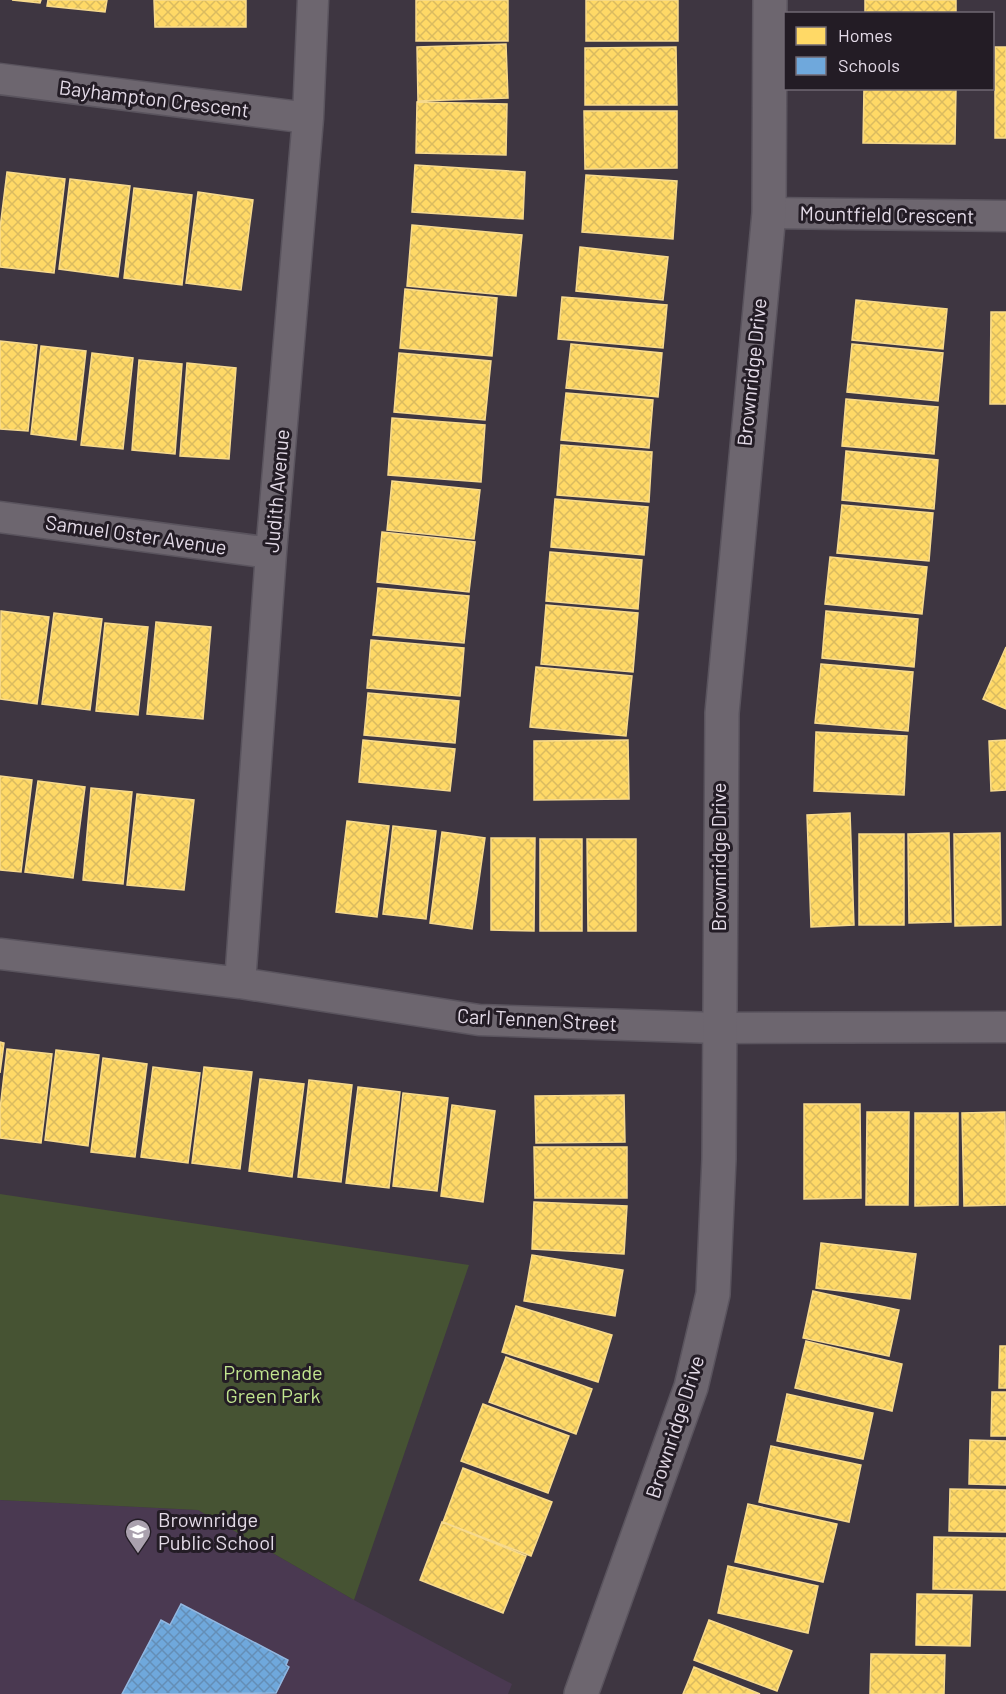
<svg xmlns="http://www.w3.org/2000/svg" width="1006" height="1694" viewBox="0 0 1006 1694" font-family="Barlow,sans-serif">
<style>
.built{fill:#4a3951}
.green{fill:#465333}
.homes{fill:url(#homes-cross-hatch);stroke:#f7da8d;stroke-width:1.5}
.schools{fill:url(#schools-cross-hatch);stroke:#92b7e0;stroke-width:1.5}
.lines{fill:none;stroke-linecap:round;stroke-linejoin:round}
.street-casing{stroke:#5a545e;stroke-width:33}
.secondary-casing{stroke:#5a545e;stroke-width:36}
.street{stroke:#6d666f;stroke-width:30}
.secondary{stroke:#6d666f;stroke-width:33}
.labels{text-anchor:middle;stroke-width:6;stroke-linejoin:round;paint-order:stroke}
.street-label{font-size:20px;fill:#e4dbe8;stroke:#231c25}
.park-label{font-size:20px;fill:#c1e58f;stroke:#231c25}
.poi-label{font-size:20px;fill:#e4dbe8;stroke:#231c25;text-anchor:start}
</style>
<defs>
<pattern id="homes-cross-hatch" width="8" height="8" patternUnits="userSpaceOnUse" patternTransform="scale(1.5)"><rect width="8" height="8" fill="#ffd966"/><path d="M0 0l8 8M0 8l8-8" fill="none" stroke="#dabb60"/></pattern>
<pattern id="schools-cross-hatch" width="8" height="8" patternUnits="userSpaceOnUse" patternTransform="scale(1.5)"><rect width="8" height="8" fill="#6fa8dc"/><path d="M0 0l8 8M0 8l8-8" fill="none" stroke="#648eb6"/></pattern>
</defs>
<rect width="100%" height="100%" fill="#3e3641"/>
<path class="built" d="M0,1500L198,1510L354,1600L512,1684L508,1694H0Z"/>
<path class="green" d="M0,1194L469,1265L354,1600L198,1510L0,1500Z"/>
<path class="homes" d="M12,0H41L40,3Z
M48,0H107L105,12L47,6Z
M154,0H246V27H155Z
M416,0H508V41H416Z
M586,0H678V41H586Z
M865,0H956V14H865Z
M506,44L508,98L418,101L417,47Z
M676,47L677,105H585V48Z
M995,47H1006V138H995Z
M864,88H956L955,144L863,143Z
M417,102L507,104L506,155L416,153Z
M584,111H677V168L585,169Z
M415,165L525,172L523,219L412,212Z
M7,172L65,179L54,273L0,267V228Z
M586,175L677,181L673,239L582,232Z
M70,179L130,186L118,277L59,269Z
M134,188L192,195L182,285L124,278Z
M198,192L253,200L241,290L186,283Z
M412,225L522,235L516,296L407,286Z
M580,247L668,257L663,300L576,291Z
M405,289L497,298L492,356L400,348Z
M562,297L667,305L663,348L558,339Z
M856,300L947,309L943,349L852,340Z
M991,312H1006V404H990Z
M0,341L37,345L28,431L0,429Z
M571,344L662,353L658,397L566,388Z
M852,344L943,353L938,401L847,392Z
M41,346L86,351L76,440L31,434Z
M92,353L133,358L123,449L81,445Z
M399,353L491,361L485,420L394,412Z
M139,360L182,364L175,454L132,450Z
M187,363L236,368L229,459L180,456Z
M566,393L653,400L649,448L561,440Z
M846,399L938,407L934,454L842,446Z
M392,418L485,425L481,482L388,475Z
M561,445L652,452L649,502L557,495Z
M846,451L938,460L934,509L842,500Z
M392,481L480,490L474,539L387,530Z
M555,499L648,507L644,555L551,547Z
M842,505L933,513L929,561L837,553Z
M382,532L475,542L469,592L377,582Z
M550,552L642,560L638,609L546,601Z
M830,557L927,567L922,614L825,604Z
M378,588L469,596L464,643L373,635Z
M546,605L638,613L633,672L541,664Z
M1,611L49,617L37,704L0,699Z
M826,611L918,619L914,667L822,658Z
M54,613L102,619L90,710L42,704Z
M156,622L211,627L203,719L147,714Z
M105,623L148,627L138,715L96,711Z
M371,640L464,648L460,696L367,688Z
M1006,647V709L983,699Z
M821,664L913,672L908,731L815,723Z
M536,667L632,676L626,736L530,727Z
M368,693L459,701L455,743L364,735Z
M816,732L907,736L904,795L814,791Z
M363,740L455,749L450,791L359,782Z
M628,740L629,799L534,800V741Z
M1006,740V790L991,791L989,741Z
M0,776L32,780L21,872L0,870Z
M38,781L85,787L73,878L25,872Z
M91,788L132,792L123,884L83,880Z
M137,794L194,800L184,890L127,885Z
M850,813L854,925L811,927L807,815Z
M347,821L389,826L377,917L336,912Z
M393,826L436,831L426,919L383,914Z
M442,832L485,838L472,929L430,923Z
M949,833L951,922L909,923L908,834Z
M1000,833L1001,925L955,926L954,834Z
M859,834H904V925H859Z
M491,838H535L534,931L491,930Z
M540,839H582V931H540Z
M587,839H636V931H588Z
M0,1042L4,1043L0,1073Z
M7,1049L52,1054L41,1143L0,1138V1109Z
M56,1050L99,1055L88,1146L45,1140Z
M103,1058L147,1064L135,1157L91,1152Z
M153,1067L200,1073L188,1163L141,1157Z
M204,1067L252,1072L240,1169L192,1163Z
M260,1079L304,1084L292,1177L249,1171Z
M309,1080L352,1085L341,1182L298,1177Z
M358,1087L400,1092L389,1188L346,1183Z
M403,1093L448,1098L437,1191L393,1186Z
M624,1095L625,1142L536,1143L535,1096Z
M804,1104H860L861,1198L804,1199Z
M452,1105L495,1111L483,1202L441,1196Z
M867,1112H909L908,1205H866Z
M1005,1112L1006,1205L964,1206L962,1113Z
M915,1113H958V1205L915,1206Z
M534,1147H627V1198H535Z
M534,1202L627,1206L624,1254L532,1249Z
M821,1243L916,1254L910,1299L816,1288Z
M532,1255L623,1270L615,1316L524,1301Z
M813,1291L899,1310L889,1356L803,1338Z
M516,1306L612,1335L598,1382L502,1352Z
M806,1341L902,1364L892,1411L795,1388Z
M1000,1346H1006V1388H999Z
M506,1357L592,1389L576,1434L489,1402Z
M992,1392H1006V1436H991Z
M787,1394L873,1413L863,1459L777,1441Z
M483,1404L569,1436L548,1493L461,1461Z
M970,1440L1006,1441V1485L969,1484Z
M771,1446L861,1465L849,1522L759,1502Z
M463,1468L552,1502L531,1556L443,1522Z
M950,1489L1006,1490V1532L949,1531Z
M748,1504L837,1524L823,1582L735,1562Z
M442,1522L526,1556L503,1613L420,1580Z
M934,1537L1006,1538V1590L933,1589Z
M728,1566L818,1586L808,1633L718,1613Z
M917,1594L972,1595L970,1646L916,1645Z
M709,1620L792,1651L777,1691L694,1660Z
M871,1654L945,1655L944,1694H870Z
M694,1667L760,1694H683Z"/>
<path class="schools" d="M181,1604L288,1660L286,1665L289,1667L276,1693L122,1694L161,1620L170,1625Z"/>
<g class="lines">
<defs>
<path id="street" d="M0,79L308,118
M769,213L1006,216
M0,517L271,553
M0,954L240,983L479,1020L718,1028L1006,1027
M240,983L271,553L308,118L313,0"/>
<path id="secondary" d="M581,1694L691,1387L713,1294L719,1159L722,713L769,213L770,0"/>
</defs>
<use href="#street" class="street-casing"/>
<use href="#secondary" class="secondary-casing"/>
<use href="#street" class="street"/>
<use href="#secondary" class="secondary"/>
</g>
<defs>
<symbol id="school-pin" viewBox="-11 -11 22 30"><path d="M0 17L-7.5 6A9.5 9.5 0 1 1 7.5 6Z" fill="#aaa1ae" stroke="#231c25"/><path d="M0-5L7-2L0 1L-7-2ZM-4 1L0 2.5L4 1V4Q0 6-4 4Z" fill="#fff"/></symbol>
</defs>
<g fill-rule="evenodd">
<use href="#school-pin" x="123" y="1517" width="30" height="40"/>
</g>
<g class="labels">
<g class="street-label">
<text transform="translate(154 99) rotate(7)" y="7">Bayhampton Crescent</text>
<text transform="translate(887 215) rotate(1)" y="7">Mountfield Crescent</text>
<text transform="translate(752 372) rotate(-84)" y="7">Brownridge Drive</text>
<text transform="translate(277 491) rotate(-85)" y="7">Judith Avenue</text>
<text transform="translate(136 535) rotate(8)" y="7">Samuel Oster Avenue</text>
<text transform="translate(719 857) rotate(-90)" y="7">Brownridge Drive</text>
<text transform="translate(537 1020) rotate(3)" y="7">Carl Tennen Street</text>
<text transform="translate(675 1427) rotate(-72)" y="7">Brownridge Drive</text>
</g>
<g class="park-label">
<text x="273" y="1380">Promenade<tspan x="273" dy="23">Green Park</tspan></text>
</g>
<g class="poi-label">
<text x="158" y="1527">Brownridge<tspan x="158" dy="23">Public School</tspan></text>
</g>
</g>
<rect x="784" y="12" width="210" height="78" fill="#231c25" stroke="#706873" stroke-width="1.5"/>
<rect x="796" y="27" width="30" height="18" fill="#ffd966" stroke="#706873" stroke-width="1.5"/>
<text x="838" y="42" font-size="18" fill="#e4dbe8">Homes</text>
<rect x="796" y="57" width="30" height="18" fill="#6fa8dc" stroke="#706873" stroke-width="1.5"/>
<text x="838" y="72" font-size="18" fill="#e4dbe8">Schools</text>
</svg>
